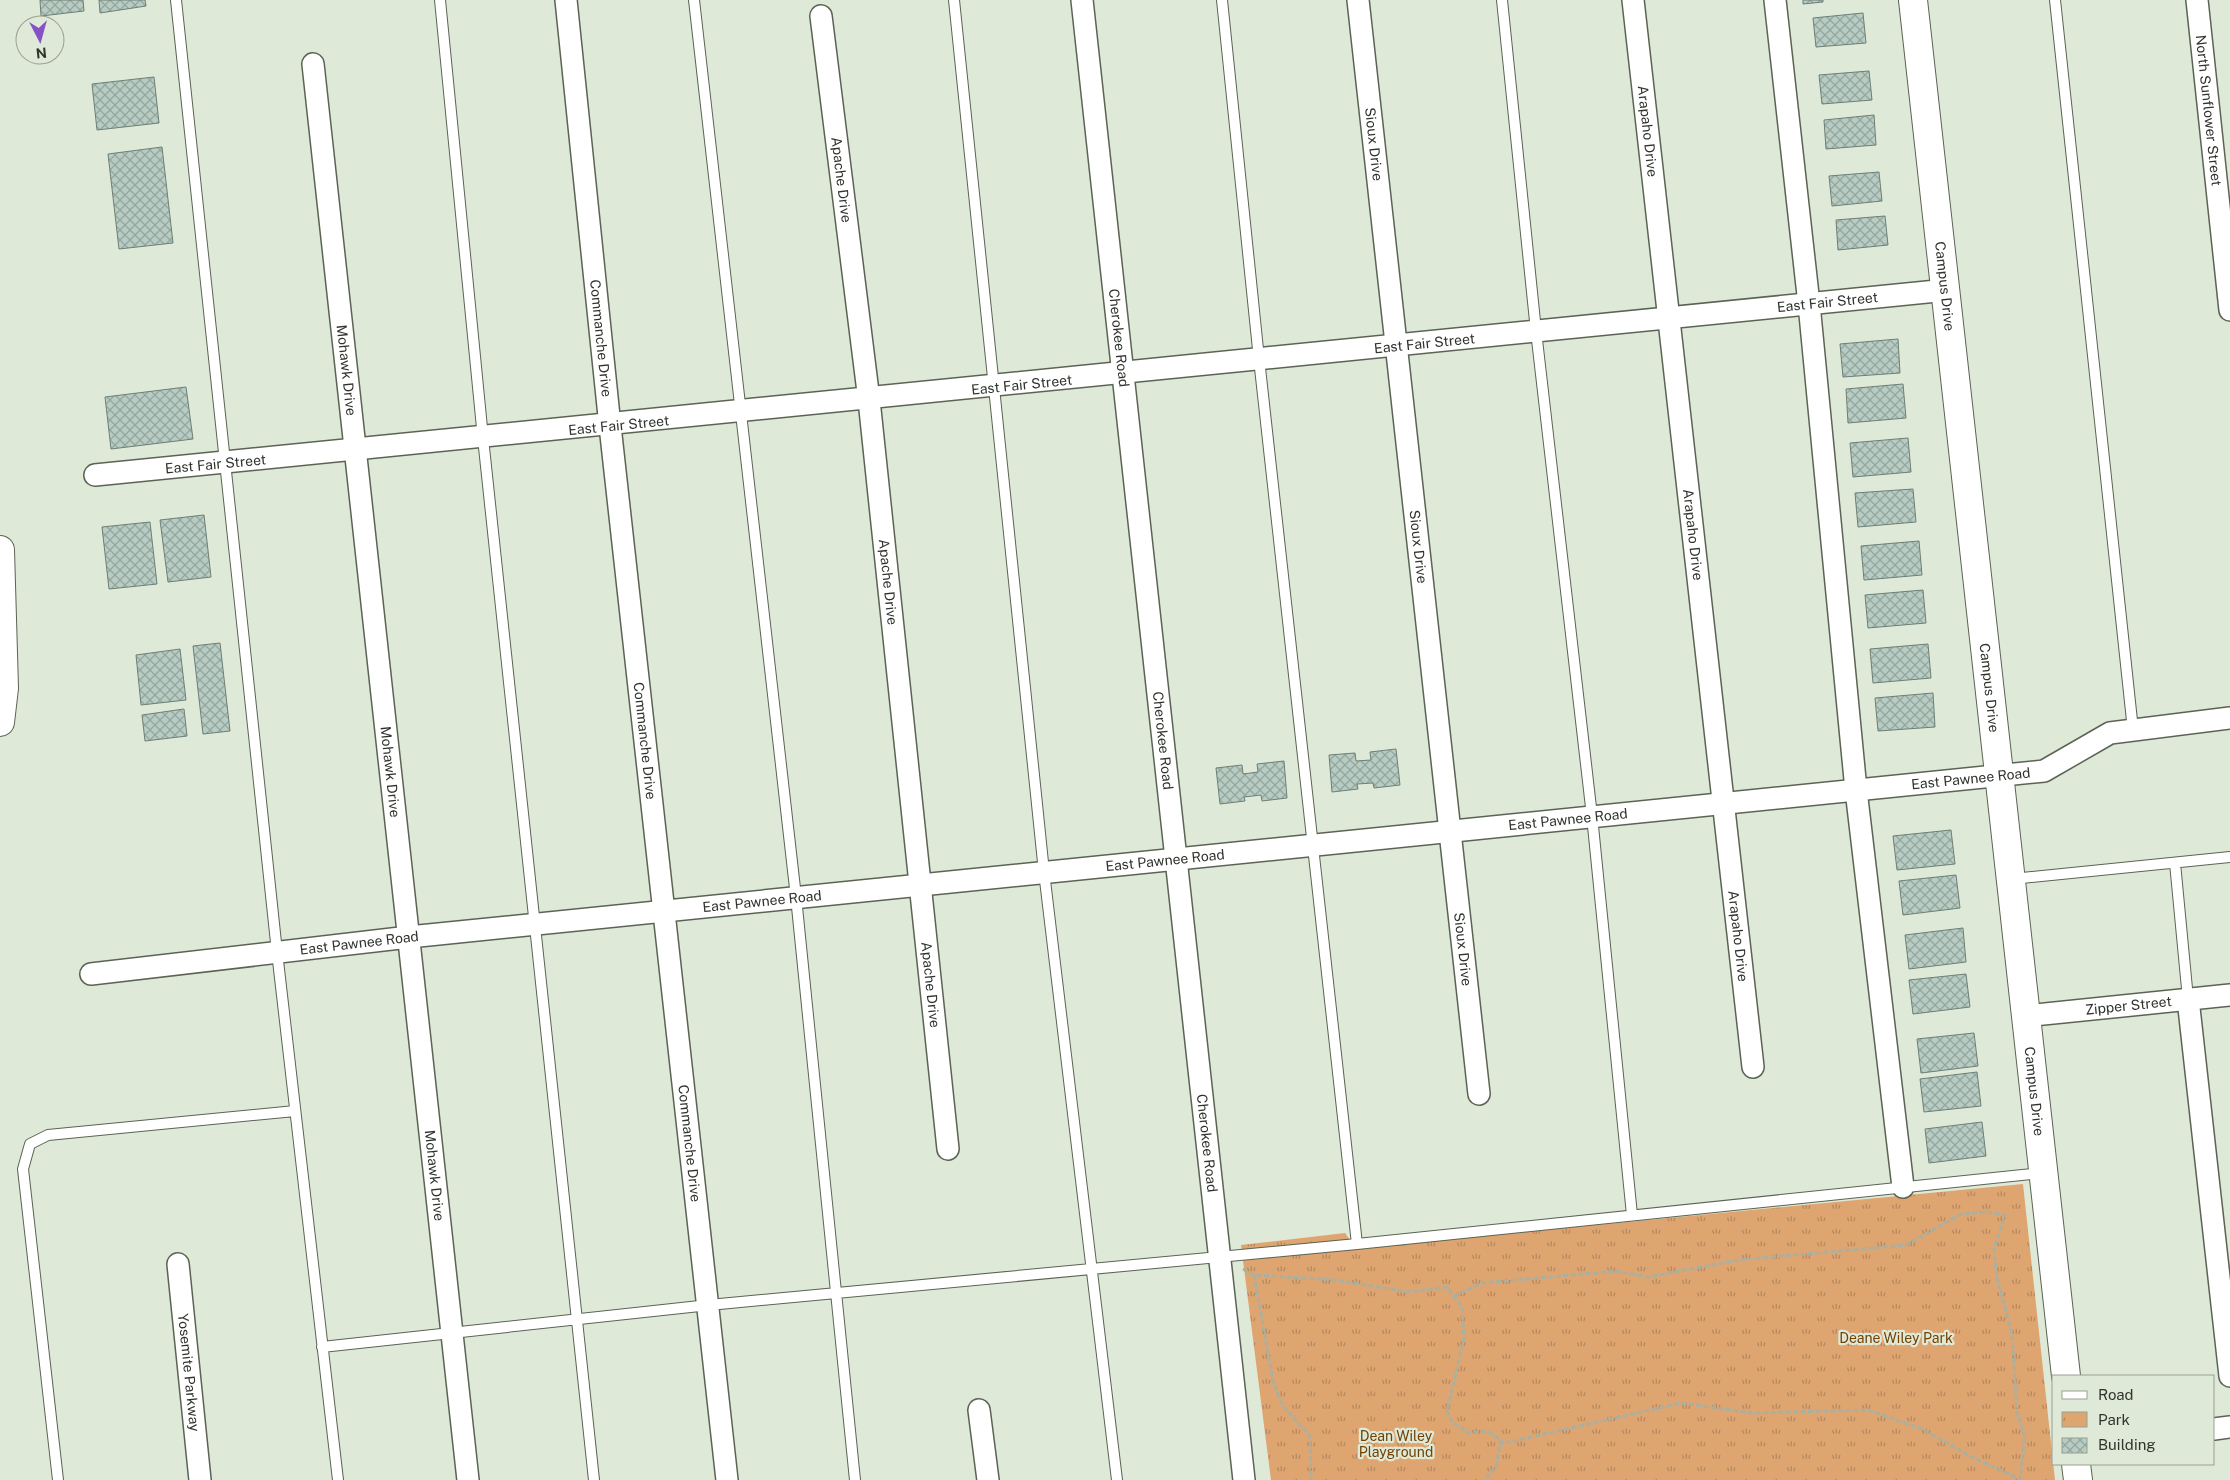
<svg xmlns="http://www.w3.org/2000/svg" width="2230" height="1480" viewBox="0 0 2230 1480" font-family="'Public Sans',sans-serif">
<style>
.park{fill:url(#park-tufts)}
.building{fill:url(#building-cross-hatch);stroke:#6c7f76}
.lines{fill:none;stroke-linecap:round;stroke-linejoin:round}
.lane-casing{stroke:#5b6354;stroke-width:12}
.street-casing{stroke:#5b6354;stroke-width:24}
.secondary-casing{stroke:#5b6354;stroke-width:30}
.highway-casing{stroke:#5b6354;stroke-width:30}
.path{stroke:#a8b0a2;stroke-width:3;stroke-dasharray:5 2.5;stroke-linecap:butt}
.lane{stroke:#fff;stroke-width:10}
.street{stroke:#fff;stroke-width:21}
.secondary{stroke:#fff;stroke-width:28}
.highway{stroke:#fff;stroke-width:28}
.labels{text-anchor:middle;stroke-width:4.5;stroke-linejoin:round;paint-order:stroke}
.street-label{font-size:14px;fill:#30342d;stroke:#dfe9d7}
.park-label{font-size:14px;fill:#724106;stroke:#dfe9d7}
</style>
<defs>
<pattern id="park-tufts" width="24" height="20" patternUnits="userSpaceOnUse" patternTransform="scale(1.25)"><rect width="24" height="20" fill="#dfa571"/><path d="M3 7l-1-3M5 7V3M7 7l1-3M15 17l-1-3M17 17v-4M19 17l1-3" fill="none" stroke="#b5875d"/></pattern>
<pattern id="building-cross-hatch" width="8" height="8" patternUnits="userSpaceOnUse" patternTransform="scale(1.25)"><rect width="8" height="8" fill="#b7ccc2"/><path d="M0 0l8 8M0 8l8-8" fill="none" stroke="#95a69e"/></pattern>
</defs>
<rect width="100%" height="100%" fill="#dfe9d7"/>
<path class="park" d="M2023,1184L2055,1480H1271L1241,1245L1345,1233L1356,1248Z"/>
<path class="building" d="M40,0H83L84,11L41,16Z
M99,0H145L146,6L100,13Z
M1803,0H1823V2L1803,4Z
M1863,13L1866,43L1816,47L1813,18Z
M1869,71L1872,100L1822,104L1819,75Z
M154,77L159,123L97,130L92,84Z
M1874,115L1876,145L1826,149L1824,120Z
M162,147L173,243L119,249L108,154Z
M1879,172L1882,201L1832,206L1829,176Z
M1885,216L1888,245L1838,250L1836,220Z
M1898,339L1900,373L1843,377L1840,344Z
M1903,384L1906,418L1848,423L1846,389Z
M186,387L193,439L111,449L105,397Z
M1908,438L1911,472L1853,477L1850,443Z
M1913,489L1916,522L1858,527L1855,493Z
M204,515L211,577L168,582L160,520Z
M150,522L157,584L109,589L102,527Z
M1919,541L1922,575L1864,580L1861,546Z
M1923,590L1926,623L1868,628L1865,595Z
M220,643L230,731L203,734L193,646Z
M1928,644L1931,678L1873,683L1870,649Z
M180,649L186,700L141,705L136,655Z
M1933,693L1935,727L1878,731L1875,698Z
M184,709L187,736L145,741L142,715Z
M1396,749L1400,785L1374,788L1373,783L1357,784L1358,789L1332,792L1329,755L1355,753L1356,761L1371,760L1370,752Z
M1284,761L1287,798L1262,801L1261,795L1244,797L1245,801L1220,804L1216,768L1242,765L1243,774L1258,772L1257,764Z
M1951,830L1955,864L1897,870L1893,836Z
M1956,875L1960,908L1903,915L1899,881Z
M1963,928L1966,962L1909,969L1905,935Z
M1966,974L1970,1007L1913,1014L1909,980Z
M1974,1033L1978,1066L1921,1073L1917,1039Z
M1977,1072L1981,1106L1924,1112L1920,1079Z
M1982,1122L1986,1156L1929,1163L1925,1129Z"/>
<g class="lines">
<defs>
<path id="lane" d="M176,0L277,952L338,1480
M440,0L483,438L594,1480
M694,0L796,897L855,1480
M954,0L1044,872L1117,1480
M1222,0L1259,359L1357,1244
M1502,0L1536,331L1592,816L1632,1215
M2055,0L2133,730
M2175,863L2188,999
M2012,879L2230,857
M322,1347L709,1305L1357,1244L2042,1173
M58,1480L23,1169L30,1144L48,1135L295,1111"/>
<g id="street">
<path id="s1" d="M566,0L610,426L727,1480"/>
<path id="s2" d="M1082,0L1244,1480"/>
<path id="s3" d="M1358,0L1479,1094"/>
<path id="s4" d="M1633,0L1753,1067"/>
<path d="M1775,0L1809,304L1856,790L1903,1187"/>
<path id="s5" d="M2197,0L2230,310"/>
<path id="s6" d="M821,16L869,400L948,1149"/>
<path id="s7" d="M313,64L468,1480"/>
<path id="s8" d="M95,475C713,419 1330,352 1947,290"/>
<path id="s9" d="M91,974L409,937L2044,771L2110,733L2230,718"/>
<path d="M2188,999L2230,1376"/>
<path id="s10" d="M2025,1016L2230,995"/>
<path id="s11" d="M178,1264L200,1480"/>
<path d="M979,1410L988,1480"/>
<path d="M2214,1429L2230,1427"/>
</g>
<g id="secondary">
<path id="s12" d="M1913,0L2066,1376"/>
<path d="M2076,1464L2078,1480"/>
</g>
<path id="highway" d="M0,550L4,688L0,722"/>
</defs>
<use href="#lane" class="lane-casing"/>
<use href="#street" class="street-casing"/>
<use href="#secondary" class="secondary-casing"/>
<use href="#highway" class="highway-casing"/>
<path class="path" d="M1243,1269L1254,1275L1336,1280L1408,1292L1447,1287L1462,1307L1464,1339L1447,1411L1452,1422L1469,1433L1488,1431L1501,1440L1496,1466L1485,1480
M1254,1275L1273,1381L1282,1405L1310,1436L1311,1480
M1454,1296L1482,1283L1617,1271L1648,1277L1738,1260L1906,1245L1961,1214L1987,1212L2005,1215L1994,1249L1997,1278L2012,1334L2017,1412L2025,1438L2020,1479L1972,1457L1920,1428L1867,1410L1752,1413L1681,1403L1500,1444"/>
<use href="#lane" class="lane"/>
<use href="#street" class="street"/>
<use href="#secondary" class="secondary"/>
<use href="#highway" class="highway"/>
</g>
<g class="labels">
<g class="street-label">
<text dy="5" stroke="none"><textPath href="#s5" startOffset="111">North Sunflower Street</textPath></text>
<text dy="5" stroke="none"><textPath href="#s4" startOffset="132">Arapaho Drive</textPath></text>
<text dy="5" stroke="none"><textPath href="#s3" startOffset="145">Sioux Drive</textPath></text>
<text dy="5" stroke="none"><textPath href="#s6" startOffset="165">Apache Drive</textPath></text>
<text dy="5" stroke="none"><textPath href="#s12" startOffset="288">Campus Drive</textPath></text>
<text dy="5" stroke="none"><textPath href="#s8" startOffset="1741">East Fair Street</textPath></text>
<text dy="5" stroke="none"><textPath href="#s2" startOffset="340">Cherokee Road</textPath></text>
<text dy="5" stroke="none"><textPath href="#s1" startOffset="340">Commanche Drive</textPath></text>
<text dy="5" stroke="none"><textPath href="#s8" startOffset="1336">East Fair Street</textPath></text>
<text dy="5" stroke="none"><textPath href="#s7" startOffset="308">Mohawk Drive</textPath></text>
<text dy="5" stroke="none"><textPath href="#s8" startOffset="931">East Fair Street</textPath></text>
<text dy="5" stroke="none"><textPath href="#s8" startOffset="526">East Fair Street</textPath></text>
<text dy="5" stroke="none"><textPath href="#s8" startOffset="121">East Fair Street</textPath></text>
<text dy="5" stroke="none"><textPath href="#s4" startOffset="538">Arapaho Drive</textPath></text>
<text dy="5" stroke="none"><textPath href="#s3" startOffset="550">Sioux Drive</textPath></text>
<text dy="5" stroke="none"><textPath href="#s6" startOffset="570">Apache Drive</textPath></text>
<text dy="5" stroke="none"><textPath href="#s12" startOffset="692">Campus Drive</textPath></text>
<text dy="5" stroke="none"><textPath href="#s1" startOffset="745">Commanche Drive</textPath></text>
<text dy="5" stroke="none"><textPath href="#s2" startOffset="745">Cherokee Road</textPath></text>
<text dy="5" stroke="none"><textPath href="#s7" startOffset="712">Mohawk Drive</textPath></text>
<text dy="5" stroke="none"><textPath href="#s9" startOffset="1890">East Pawnee Road</textPath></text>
<text dy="5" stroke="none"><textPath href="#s9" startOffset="1485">East Pawnee Road</textPath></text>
<text dy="5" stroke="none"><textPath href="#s9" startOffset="1080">East Pawnee Road</textPath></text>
<text dy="5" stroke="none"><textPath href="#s9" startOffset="675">East Pawnee Road</textPath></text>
<text dy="5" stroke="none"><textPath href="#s4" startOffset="942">Arapaho Drive</textPath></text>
<text dy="5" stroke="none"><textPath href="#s9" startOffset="270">East Pawnee Road</textPath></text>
<text dy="5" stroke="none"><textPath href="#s3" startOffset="955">Sioux Drive</textPath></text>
<text dy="5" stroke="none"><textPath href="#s6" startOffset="975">Apache Drive</textPath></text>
<text dy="5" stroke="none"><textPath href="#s10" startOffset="104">Zipper Street</textPath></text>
<text dy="5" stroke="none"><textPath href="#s12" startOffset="1098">Campus Drive</textPath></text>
<text dy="5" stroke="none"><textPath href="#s1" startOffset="1150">Commanche Drive</textPath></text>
<text dy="5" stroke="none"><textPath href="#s2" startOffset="1150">Cherokee Road</textPath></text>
<text dy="5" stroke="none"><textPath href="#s7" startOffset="1118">Mohawk Drive</textPath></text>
<text dy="5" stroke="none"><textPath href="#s11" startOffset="109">Yosemite Parkway</textPath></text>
</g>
<g class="park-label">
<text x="1896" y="1343">Deane Wiley Park</text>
<text x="1396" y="1441">Dean Wiley<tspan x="1396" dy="16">Playground</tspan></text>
</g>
</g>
<rect x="2052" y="1375" width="162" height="90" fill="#dfe9d7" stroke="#99a193"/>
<rect x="2062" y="1391" width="25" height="8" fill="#ffffff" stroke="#99a193"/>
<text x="2098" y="1400" font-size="15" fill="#30342d">Road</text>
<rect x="2062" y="1412" width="25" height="15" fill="url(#park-tufts)" stroke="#99a193"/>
<text x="2098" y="1425" font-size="15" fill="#30342d">Park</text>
<rect x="2062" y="1438" width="25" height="15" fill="url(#building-cross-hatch)" stroke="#99a193"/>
<text x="2098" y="1450" font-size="15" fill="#30342d">Building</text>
<g transform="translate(40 40) rotate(174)"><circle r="24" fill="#dfe9d7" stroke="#99a193"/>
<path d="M0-4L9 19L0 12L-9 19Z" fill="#8650c7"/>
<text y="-8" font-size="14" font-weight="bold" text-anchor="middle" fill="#30342d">N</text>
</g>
</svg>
